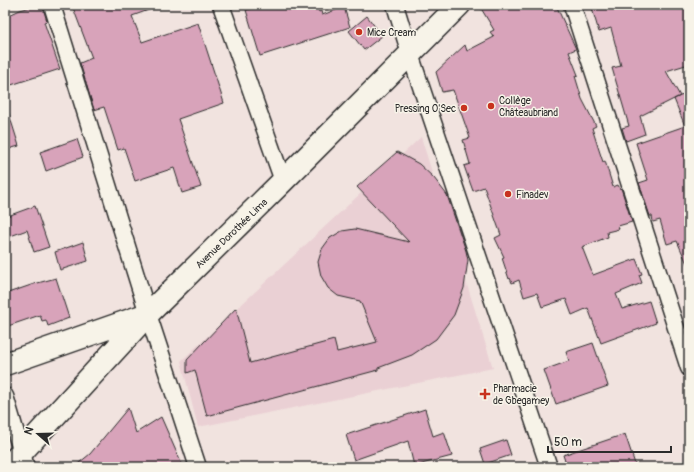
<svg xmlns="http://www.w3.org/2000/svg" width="694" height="472" viewBox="0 0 694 472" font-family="Pangolin,sans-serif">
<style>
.built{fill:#ead0d4}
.building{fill:#d8a3ba;stroke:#2b2b2b}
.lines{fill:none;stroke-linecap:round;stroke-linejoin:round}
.street-casing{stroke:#2b2b2b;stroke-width:19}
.secondary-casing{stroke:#2b2b2b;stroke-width:25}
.street{stroke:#f7f3e8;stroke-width:16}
.secondary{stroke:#f7f3e8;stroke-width:22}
.poi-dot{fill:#c8321e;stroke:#f7f3e8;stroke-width:1.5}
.labels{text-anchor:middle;stroke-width:3;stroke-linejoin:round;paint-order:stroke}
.poi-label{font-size:10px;fill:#2b2b2b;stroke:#f7f3e8;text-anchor:start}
.street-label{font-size:10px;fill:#2b2b2b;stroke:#f7f3e8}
</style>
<rect width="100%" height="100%" fill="#f1e3df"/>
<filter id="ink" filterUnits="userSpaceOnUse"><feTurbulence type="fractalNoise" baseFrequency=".025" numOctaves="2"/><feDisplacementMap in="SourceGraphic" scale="8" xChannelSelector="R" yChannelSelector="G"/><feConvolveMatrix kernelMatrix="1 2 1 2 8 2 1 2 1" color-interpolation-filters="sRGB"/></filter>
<g filter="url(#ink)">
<path class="built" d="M421,137L493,368L198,427L181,361Z"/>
<path class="building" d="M38,5H42L47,21L44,22L60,69L5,87V17L20,10Z
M72,5H156L157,7L132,16L142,42L198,23L224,103L178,119L201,187L182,193L174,168L135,181L124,148L118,150L104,107L94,110L80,63L92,58Z
M265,5H317L319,12L321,11L322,15L344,7L350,27L260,56L246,10Z
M479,5H556L576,49L569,52L578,75L575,76L582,99L596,126L592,128L599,150L603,162L605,161L613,187L618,185L620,189L621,188L632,222L618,226L619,229L607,232L608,237L582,247L593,275L636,259L642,274L639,275L642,283L616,294L622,309L649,301L656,323L601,343L588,308L572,315L566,299L542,307L537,293L524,297L519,280L512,283L510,278L509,279L502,258L504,257L495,238L501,235L484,187L473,191L464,166L470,164L463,140L470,138L453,90L442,92L436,72L465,45L467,51L494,37L490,32L494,30Z
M591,5H689V64L666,71L680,96L640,116L645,134L626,141L622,128L629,126L612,68L621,66L611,28L599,32Z
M367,16L382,36L364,50L349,31Z
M689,92V268L677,241L667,244L660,220L653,222L652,216H650L639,183L648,180L636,143L685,126L674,99Z
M5,111H8L19,146L5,150Z
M77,139L83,157L46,171L40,152Z
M397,152L419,164L434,178L447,195L466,251L468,260L464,288L454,315L436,339L412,355L378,368V370L207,416L195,370L187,373V360L236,308L250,363L334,340L337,352L377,342L360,301L338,296L328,288L321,276L318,262L322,249L330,238L342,231L355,229L409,242L357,187Z
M35,206L49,247L34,252L27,230L5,238V217Z
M83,242L88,261L60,270L55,252Z
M56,278L69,318L48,326L46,320L42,321L40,315L5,327V294L34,284Z
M593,343L608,386L556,404L544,370L569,361L566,352Z
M128,408L136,433L161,417L183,467H74L90,454Z
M425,409L433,436L444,432L452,456L414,466L408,441L354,460L346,435Z
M625,434L636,467H567L563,455Z
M506,440L511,455L485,464L480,449Z"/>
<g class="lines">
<defs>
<path id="street" d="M52,5L148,314L198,467
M221,5L283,181
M395,5L410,54L549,467
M572,5L689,368
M5,396L26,467"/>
<path id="secondary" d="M5,364L145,315
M8,467L148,314L283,181L459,5"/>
</defs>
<use href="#street" class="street-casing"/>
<use href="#secondary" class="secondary-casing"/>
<use href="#street" class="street"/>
<use href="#secondary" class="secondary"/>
</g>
</g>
<g class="poi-dot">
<circle cx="359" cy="32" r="4"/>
<circle cx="491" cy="106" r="4"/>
<circle cx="464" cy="108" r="4"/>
<circle cx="508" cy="194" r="4"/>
<path d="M483 388h4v4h4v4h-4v4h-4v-4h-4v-4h4z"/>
</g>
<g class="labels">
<g class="poi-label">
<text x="367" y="36">Mice Cream</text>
<text x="499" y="104">Collège<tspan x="499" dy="12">Châteaubriand</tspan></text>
<text x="456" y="112" text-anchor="end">Pressing O'Sec</text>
<text x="516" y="198">Finadev</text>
<text x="493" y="392">Pharmacie<tspan x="493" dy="12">de Gbegamey</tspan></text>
</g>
<g class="street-label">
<text transform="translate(231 233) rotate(-44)" y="4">Avenue Dorothée Lima</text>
</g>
</g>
<rect width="694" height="472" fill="none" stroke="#f7f3e8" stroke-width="20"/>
<rect x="10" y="10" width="674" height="452" fill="none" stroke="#2b2b2b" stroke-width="1.5" filter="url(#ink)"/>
<g transform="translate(38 434) rotate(290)" stroke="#f7f3e8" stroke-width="3" paint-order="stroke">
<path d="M0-3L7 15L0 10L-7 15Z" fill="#2b2b2b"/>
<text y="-6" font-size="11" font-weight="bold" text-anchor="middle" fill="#2b2b2b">N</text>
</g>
<path d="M548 446v6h123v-6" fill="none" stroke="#2b2b2b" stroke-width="2"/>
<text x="554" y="446" font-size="12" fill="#2b2b2b" stroke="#f7f3e8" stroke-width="3" paint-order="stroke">50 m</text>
</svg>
